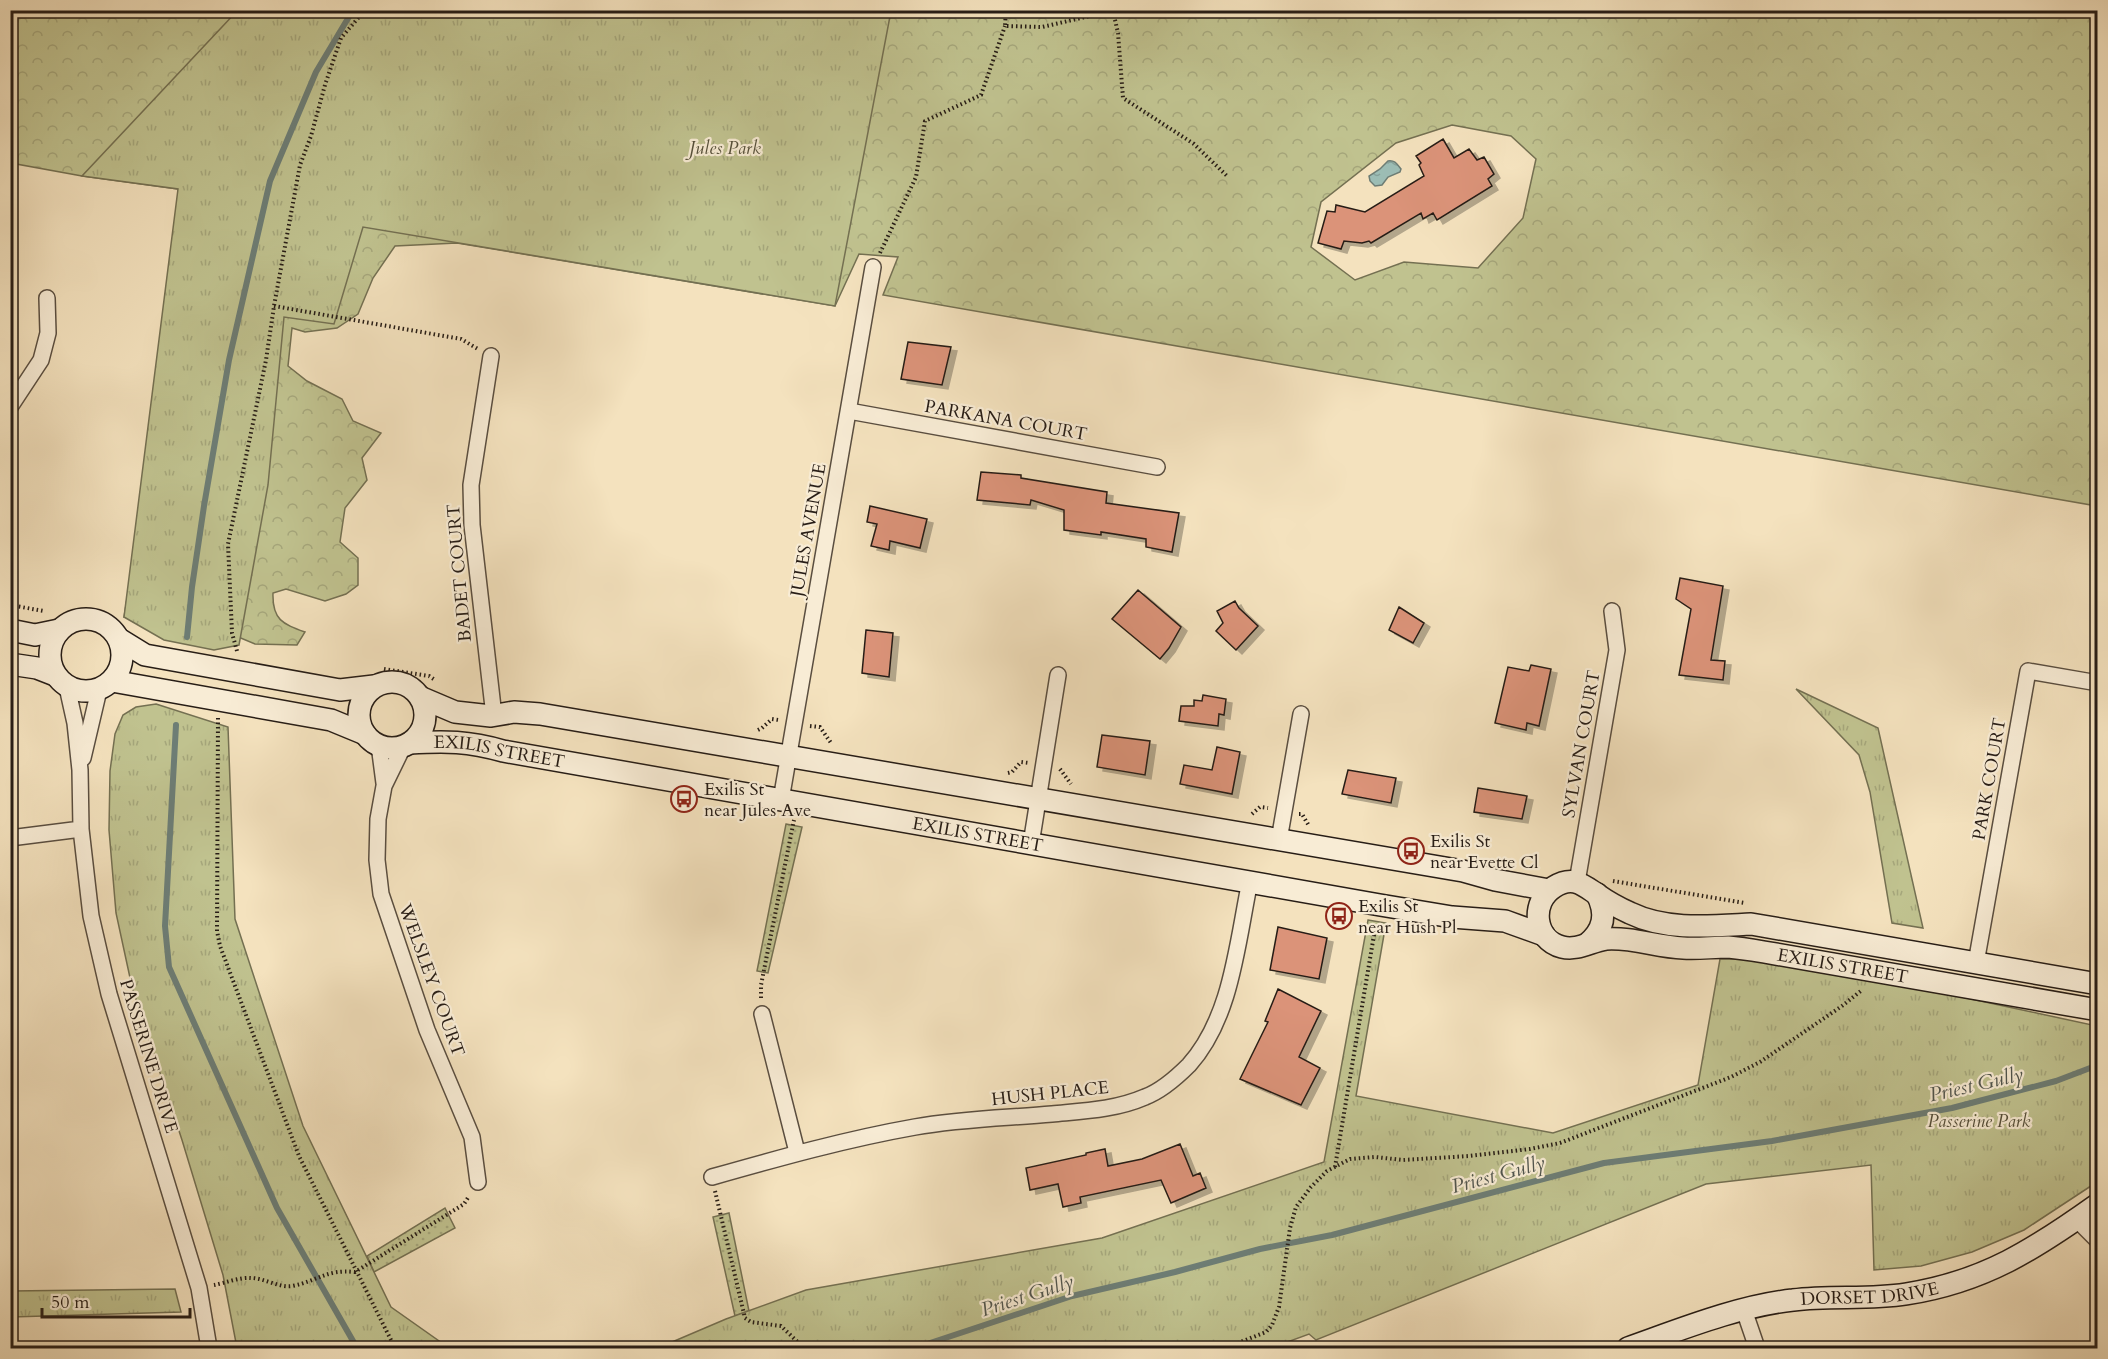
<svg xmlns="http://www.w3.org/2000/svg" width="2108" height="1359" viewBox="0 0 2108 1359" font-family="Cardo,serif">
<style>
.grass{fill:url(#grass-dots);stroke:#747052;stroke-width:1.5}
.forest{fill:url(#forest-crowns);stroke:#747052;stroke-width:1.5;fill-rule:evenodd}
.park{fill:url(#park-tufts);stroke:#747052;stroke-width:1.5}
.water{fill:url(#water-ripples);stroke:#6d7d75;stroke-width:1.5}
.lines{fill:none;stroke-linecap:round;stroke-linejoin:round}
.stream{stroke:#6d7d75;stroke-width:6}
.building{fill:#db9379;stroke:#271d16;stroke-width:1.5;filter:url(#shadow)}
.street-casing{stroke:#5a4e40;stroke-width:18}
.secondary-casing{stroke:#271d16;stroke-width:24}
.path{stroke:#271d16;stroke-width:4;stroke-dasharray:1.5 3;stroke-linecap:butt}
.street{stroke:#f8ecd5;stroke-width:15}
.secondary{stroke:#f8ecd5;stroke-width:21}
.labels{text-anchor:middle;stroke-width:4.5;stroke-linejoin:round;paint-order:stroke}
.park-label{font-size:18px;font-style:italic;fill:#554f3a;stroke:#f8ecd5}
.street-label{font-size:18px;fill:#271d16;stroke:#f8ecd5}
.poi-label{font-size:18px;fill:#271d16;stroke:#f8ecd5;text-anchor:start}
.water-label{font-size:20px;font-style:italic;fill:#50554e;stroke:#f8ecd5}
</style>
<defs>
<pattern id="grass-dots" width="8" height="8" patternUnits="userSpaceOnUse" patternTransform="scale(1.5)"><rect width="8" height="8" fill="#c0c28f"/><path d="M2 2h.1M6 6h.1" fill="none" stroke="#a5a67b" stroke-width="1.8" stroke-linecap="round"/></pattern>
<pattern id="forest-crowns" width="20" height="18" patternUnits="userSpaceOnUse" patternTransform="scale(1.5)"><rect width="20" height="18" fill="#c0c28f"/><path d="M2 6a3 3 0 1 1 6 0M12 15a3 3 0 1 1 6 0" fill="none" stroke="#a5a67b"/></pattern>
<pattern id="park-tufts" width="24" height="20" patternUnits="userSpaceOnUse" patternTransform="scale(1.5)"><rect width="24" height="20" fill="#c0c28f"/><path d="M3 7l-1-3M5 7V3M7 7l1-3M15 17l-1-3M17 17v-4M19 17l1-3" fill="none" stroke="#a5a67b"/></pattern>
<pattern id="water-ripples" width="26" height="14" patternUnits="userSpaceOnUse" patternTransform="scale(1.5)"><rect width="26" height="14" fill="#9cbdb5"/><path d="M2 4q2-2 4 0t4 0M15 11q2-2 4 0t4 0" fill="none" stroke="#86a29b"/></pattern>
<filter id="shadow"><feDropShadow dx="6" dy="4" stdDeviation="0" flood-color="#0004"/></filter>
</defs>
<rect width="100%" height="100%" fill="#f4e2be"/>
<filter id="stains"><feTurbulence type="fractalNoise" baseFrequency=".00333" numOctaves="4"/><feColorMatrix values="0 0 0 0 .2 0 0 0 0 .09 0 0 0 0 .02 0 0 0 .5 -.17"/></filter>
<radialGradient id="worn" r=".72"><stop offset=".6" stop-color="#630" stop-opacity="0"/><stop offset="1" stop-color="#630" stop-opacity=".3"/></radialGradient>
<path class="grass" d="M786,824L802,827L768,973L757,971Z
M445,1208L455,1228L374,1272L367,1256Z
M729,1213L749,1311L735,1316L713,1217Z"/>
<path class="forest" d="M10,11H2097V506L883,295L898,257L859,254L835,306L457,243L395,246L373,278L358,314L337,328L305,332L292,328L288,366L307,381L342,399L353,421L381,433L362,458L367,480L345,508L340,542L358,558V585L346,594L325,601L286,589L273,593C272,620 283,624 305,632L297,645L255,644L224,631L124,617L183,255L178,189L82,176L11,163ZM1452,125L1511,136L1536,159L1523,218L1478,268L1404,262L1355,280L1311,247L1321,202L1396,143Z"/>
<path class="park" d="M237,11H891L835,306L363,227L334,324L284,317L268,485L239,645L214,650L164,640L124,617L178,189L82,176Z
M1796,689L1878,728L1923,928L1892,923L1870,792L1859,755Z
M156,704L228,727L235,919L303,1126L391,1307L449,1348H237L223,1275L182,1140L132,987L116,913L109,830L110,771L115,734L123,715L136,707Z
M1368,920L1386,923L1356,1096L1553,1133L1698,1085L1720,959H1763L1873,978L2097,1026V1182L2024,1230L1972,1252L1921,1266L1874,1270L1871,1165L1706,1184L1316,1340L1309,1334L1271,1348H658L726,1319L806,1290L1102,1238L1324,1162Z
M175,1289L181,1312L11,1317V1291Z"/>
<path class="water" d="M1388,161C1395,160 1397,164 1401,169L1400,172L1388,177L1382,185L1375,186L1370,181L1369,176L1380,169Z"/>
<g class="lines">
<path class="stream" d="M187,637L192,587L204,506L229,360L270,181L316,72L353,10
M176,725L165,926L169,967L277,1208L357,1348
M915,1348L1072,1296L1175,1272L1260,1249L1332,1235L1604,1163L1772,1141L1952,1108L2056,1081L2098,1065"/>
</g>
<path class="building" d="M1443,139L1454,158L1469,149L1477,160L1484,157L1494,174L1488,179L1492,186L1437,220L1433,213L1423,219L1421,213L1371,243L1369,241L1362,243L1344,241L1341,249L1318,243L1327,211L1335,212L1336,205L1365,212L1424,176L1419,165L1421,163L1416,156Z
M908,342L951,347L942,385L901,379Z
M981,472L1021,475V478L1107,492L1106,503L1179,513L1172,552L1146,547V539L1101,532V535L1064,530V510L1031,500L1030,505L977,500Z
M870,506L927,519L920,548L890,541L889,550L871,546L877,524L867,522Z
M1680,578L1723,586L1711,660L1725,661L1723,680L1679,675L1691,609L1676,599Z
M1138,590L1181,627L1169,648L1160,659L1112,619Z
M1235,601L1239,608L1258,626L1236,650L1216,631L1223,623L1217,611Z
M1399,607L1424,623L1413,643L1389,630Z
M866,630L893,633L889,677L862,673Z
M1531,665L1551,669L1539,726L1527,723L1526,730L1495,723L1508,667L1529,671Z
M1203,695L1226,699L1224,715L1219,714L1218,726L1179,721L1181,706H1194V700L1202,701Z
M1102,735L1150,741L1145,775L1097,767Z
M1217,747L1240,752L1232,794L1180,784L1184,765L1212,770Z
M1348,770L1396,778L1391,803L1342,794Z
M1478,788L1527,796L1522,819L1474,812Z
M1278,927L1327,938L1319,979L1270,970Z
M1278,989L1321,1011L1299,1057L1320,1068L1301,1105L1240,1079L1268,1022L1265,1021Z
M1180,1144L1193,1176L1200,1173L1206,1188L1171,1203L1161,1180L1080,1197L1081,1203L1063,1207L1058,1184L1030,1190L1026,1168L1086,1155V1153L1105,1149L1108,1166L1142,1159Z"/>
<g class="lines">
<defs>
<path id="street" d="M491,356L471,485L472,525L494,716
M10,407L41,360L48,333L47,298
M849,411L1157,467
M67,687L75,723L80,770L81,829L91,916L109,994L199,1288L209,1348
M379,745L384,783
M403,747L384,786L378,819L377,860L381,894L427,1030L472,1137L478,1182
M83,758L99,690
M781,800L873,267
M10,838L81,829
M1279,840L1301,714
M1031,844L1058,675
M1577,882L1617,650L1612,611
M1976,963L2028,671L2098,683
M762,1014L797,1152
M712,1177C779,1158 847,1139 915,1127C960,1119 1006,1118 1052,1114C1083,1111 1115,1110 1145,1097C1161,1091 1177,1077 1189,1065C1232,1017 1237,943 1250,881
M2076,1219L2098,1241
M1744,1310L1757,1348"/>
<g id="secondary">
<circle cx="86" cy="655" r="36"/>
<path d="M10,630L35,635L59,630"/>
<path d="M119,639L145,655L340,690L374,686"/>
<path d="M10,664L37,668L55,675"/>
<path d="M112,681L331,720L365,734"/>
<circle cx="392" cy="715" r="33"/>
<path d="M422,698L455,712L491,716L514,712L540,714L1463,871L1495,880L1549,890"/>
<path id="s1" d="M410,743C446,741 468,741 503,751L1380,905L1452,917L1505,921L1544,935"/>
<path d="M1587,944C1604,930 1607,914 1597,894"/>
<path id="s2" d="M2098,984L1751,924C1712,926 1667,931 1630,913C1619,908 1608,902 1598,895C1583,885 1573,875 1554,887C1530,902 1534,940 1562,947C1578,951 1591,941 1606,939C1632,937 1657,947 1683,948C1698,949 1713,947 1728,947C1740,948 1752,950 1764,952L2098,1010"/>
<path id="s3" d="M1628,1348C1679,1330 1738,1306 1793,1300C1830,1295 1869,1300 1906,1294C1984,1282 2035,1249 2098,1204"/>
</g>
</defs>
<use href="#street" class="street-casing"/>
<use href="#secondary" class="secondary-casing"/>
<path class="path" d="M1006,10L1005,26L1042,27L1116,10
M1113,11L1118,33L1123,98L1194,144L1227,176
M880,253L916,177L925,121L981,95L1005,26
M274,306L461,339L478,349
M10,605L44,611
M72,615L104,618L112,622
M237,651L232,633L228,544L266,360L274,306L300,165L311,136L325,85L341,38L365,10
M384,669L429,676L435,680
M218,718L217,931L220,946L299,1156L395,1348
M810,726L820,727L831,743
M758,730L762,728L772,719L779,720
M1060,769L1071,784
M1008,773L1012,772L1021,762L1029,763
M1252,814L1260,807L1268,808
M1299,814H1302L1309,826
M1613,881L1745,903
M761,998V985L794,820
M1335,1167L1376,923
M715,1191L745,1318L751,1322L781,1326L804,1348
M214,1285C225,1283 240,1277 251,1278C264,1278 279,1288 292,1286C318,1281 326,1269 355,1272L464,1204L469,1196
M1225,1348L1266,1332L1272,1325L1279,1307L1290,1228L1296,1207L1311,1187L1327,1171L1350,1159L1375,1157L1403,1160L1469,1156L1530,1149L1560,1143L1731,1077L1760,1062L1842,1006L1862,990"/>
<use href="#street" class="street"/>
<use href="#secondary" class="secondary"/>
</g>
<defs>
<symbol id="bus-ring" viewBox="-11 -11 22 22"><circle r="9.5" fill="#f8ecd5" stroke="#8f2418" stroke-width="1.5"/><path d="M-5-6H5V4H4V6H2V4H-2V6H-4V4H-5ZM-3.5-4V0h7V-4ZM-3.5 1.2v1.5H-2V1.2ZM2 1.2v1.5H3.5V1.2Z" fill="#8f2418"/></symbol>
</defs>
<g fill-rule="evenodd">
<use href="#bus-ring" x="669" y="784" width="30" height="30"/>
<use href="#bus-ring" x="1396" y="836" width="30" height="30"/>
<use href="#bus-ring" x="1324" y="901" width="30" height="30"/>
</g>
<g class="labels">
<g class="park-label">
<text x="725" y="154">Jules Park</text>
<text x="1979" y="1127">Passerine Park</text>
</g>
<g class="street-label">
<text transform="translate(1006 420) rotate(10)" y="6">PARKANA COURT</text>
<text transform="translate(808 530) rotate(-80)" y="6">JULES AVENUE</text>
<text transform="translate(459 573) rotate(-95)" y="6">BADET COURT</text>
<text transform="translate(1581 744) rotate(-80)" y="6">SYLVAN COURT</text>
<text dy="6" stroke="none"><textPath href="#s1" startOffset="90">EXILIS STREET</textPath></text>
<text transform="translate(1989 779) rotate(-80)" y="6">PARK COURT</text>
<text dy="6" stroke="none"><textPath href="#s1" startOffset="576">EXILIS STREET</textPath></text>
<text dy="6" stroke="none"><textPath href="#s2" startOffset="921">EXILIS STREET</textPath></text>
<text transform="translate(432 980) rotate(70)" y="6">WELSLEY COURT</text>
<text transform="translate(149 1056) rotate(73)" y="6">PASSERINE DRIVE</text>
<text transform="translate(1050 1093) rotate(-6)" y="6">HUSH PLACE</text>
<text dy="6" stroke="none"><textPath href="#s3" startOffset="249">DORSET DRIVE</textPath></text>
</g>
<g class="poi-label">
<text x="704" y="795">Exilis St<tspan x="704" dy="21">near Jules Ave</tspan></text>
<text x="1430" y="847">Exilis St<tspan x="1430" dy="21">near Evette Cl</tspan></text>
<text x="1358" y="912">Exilis St<tspan x="1358" dy="21">near Hush Pl</tspan></text>
</g>
<g class="water-label">
<text transform="translate(1976 1084) rotate(-13)" y="7">Priest Gully</text>
<text transform="translate(1498 1174) rotate(-15)" y="7">Priest Gully</text>
<text transform="translate(1027 1295) rotate(-18)" y="7">Priest Gully</text>
</g>
</g>
<rect width="2108" height="1359" fill="none" stroke="#f4e2be" stroke-width="36"/>
<rect x="12" y="12" width="2084" height="1335" fill="none" stroke="#271d16" stroke-width="3"/>
<rect x="18" y="18" width="2072" height="1323" fill="none" stroke="#271d16" stroke-width="1.5"/>
<path d="M42 1308v9h148v-9" fill="none" stroke="#271d16" stroke-width="3"/>
<text x="51" y="1308" font-size="18" fill="#271d16" stroke="#f8ecd5" stroke-width="4.5" paint-order="stroke">50 m</text>
<rect width="100%" height="100%" filter="url(#stains)"/>
<rect width="100%" height="100%" fill="url(#worn)"/>
</svg>
